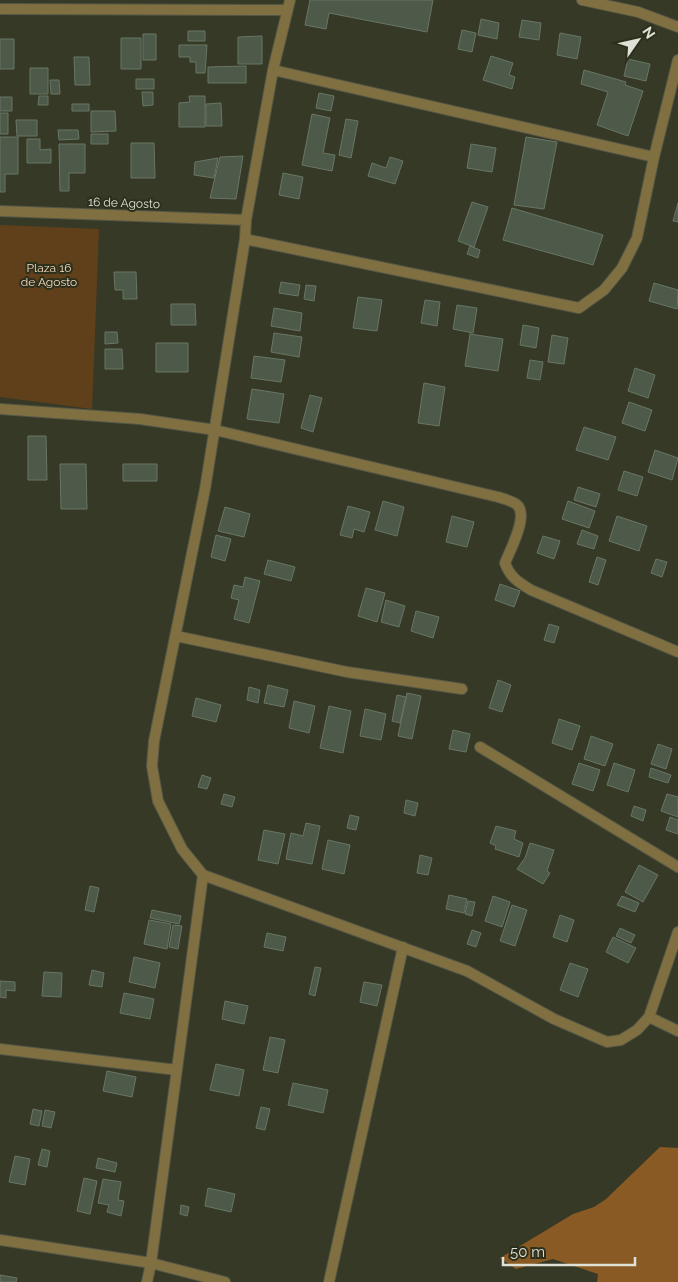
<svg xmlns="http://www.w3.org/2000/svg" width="678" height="1282" viewBox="0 0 678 1282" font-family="Raleway,sans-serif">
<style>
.green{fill:#60401a}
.forest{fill:#895a23}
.building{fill:#4d5949;stroke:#697665}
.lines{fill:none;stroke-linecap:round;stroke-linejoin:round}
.street-casing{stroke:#555746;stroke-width:12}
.street{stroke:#807041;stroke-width:10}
.labels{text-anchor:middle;stroke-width:4;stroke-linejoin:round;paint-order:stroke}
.street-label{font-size:12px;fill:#dfe1d6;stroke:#2d2f1d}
.park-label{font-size:12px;fill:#f8dcbf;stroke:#2d2f1d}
</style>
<rect width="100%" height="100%" fill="#373927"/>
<path class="green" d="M0,225L99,229L92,409L0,397Z"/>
<path class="forest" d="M660,1147L678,1148V1282H597L598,1274L553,1259L516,1269L500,1258L573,1214L594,1207L606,1199Z"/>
<path class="building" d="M310,0H433L427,32L329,13L326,29L305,25Z
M481,19L499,23L497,39L478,35Z
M522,20L541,23L539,40L519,37Z
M462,30L476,33L472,52L458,49Z
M188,31H205V41H188Z
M560,33L581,37L577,59L557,55Z
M143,34H156V60H143Z
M262,36V64H238V37Z
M121,38H141V69H121Z
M0,39H14V69H0Z
M179,45H207L205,73H196V62H190V57H179Z
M491,56L513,63L509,75L515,77L512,89L483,80Z
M74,57H89L90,85H75Z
M628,59L650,64L646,81L624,76Z
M246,66V83H208V67Z
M30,68H48V94H30Z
M584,70L626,82L625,85L643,91L628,136L597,125L608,92L581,84Z
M136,79H154V89H136Z
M50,80H59L60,94H51Z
M142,92H153V105L143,106Z
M319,93L334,96L331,111L316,108Z
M39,96H48V105H38Z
M189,96H205V127H179V103L190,102Z
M0,97H12V111H0Z
M221,103L222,126H206V104Z
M72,104H89V111H72Z
M91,111H115L116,131L91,132Z
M0,113H8V134H0Z
M312,114L330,118L323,153L335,155L332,171L302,165Z
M346,119L358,121L351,158L339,155Z
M16,120H37V136H17Z
M58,130H78L79,139L59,140Z
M91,134H108V144H91Z
M0,137H18V174H5V192H0Z
M526,137L557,142L544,209L514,205Z
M27,139H40V150L51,149V163H27Z
M131,143H154L155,178H131Z
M59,144H85V173H69V191H60Z
M471,144L496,148L492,172L467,168Z
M243,156L236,199L210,198L220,157Z
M390,157L403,161L395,184L368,176L372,163L386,168Z
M218,158L214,178L194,175L195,162Z
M283,173L303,177L299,199L279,195Z
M472,202L488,207L474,247L458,241Z
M678,203V222L673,221Z
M512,208L603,235L593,265L503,240Z
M470,246L480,250L478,258L467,254Z
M114,272H136L137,299H123V290H115Z
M281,282L300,285L298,296L279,293Z
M654,283L678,290L677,309L649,301Z
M306,285L316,286L314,301L304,299Z
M358,297L382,300L377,331L353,328Z
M425,300L440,302L437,326L421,323Z
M171,304H195L196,325H171Z
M457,305L477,308L473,333L453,329Z
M274,308L302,313L300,331L271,326Z
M523,325L539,328L536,348L520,345Z
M105,332H117L118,343L105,344Z
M274,333L302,337L299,357L271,352Z
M470,334L503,339L498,371L465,366Z
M552,335L568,338L564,364L548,362Z
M156,343H188V372H156Z
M105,349H122L123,369H105Z
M254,356L285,360L281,382L251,378Z
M530,360L543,362L540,380L527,378Z
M635,368L655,375L648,398L628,391Z
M424,383L445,387L439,426L418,423Z
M252,389L284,394L279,423L247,419Z
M310,395L322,398L313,432L301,428Z
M629,402L652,410L645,431L622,423Z
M584,427L616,437L608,460L576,450Z
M28,436H46L47,480H28Z
M655,450L678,458L672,480L648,472Z
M60,464H86L87,509H61Z
M123,464H157V481H123Z
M624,471L643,477L637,496L618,490Z
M578,487L600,494L596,507L574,500Z
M383,501L404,507L397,536L375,530Z
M568,501L595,511L589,528L562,519Z
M348,506L370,512L364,532L354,529L352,538L340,535Z
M225,507L250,514L244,537L218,531Z
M452,516L474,522L467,547L446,542Z
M617,516L647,526L639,551L609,541Z
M582,530L598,536L594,549L577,544Z
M216,535L231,539L225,561L211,557Z
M543,536L560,541L554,559L537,553Z
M597,557L606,560L598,585L589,582Z
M656,559L667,562L662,577L651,573Z
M268,560L295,567L291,581L264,574Z
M245,577L260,581L249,623L234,619L239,600L231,598L234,585L243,587Z
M500,584L520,591L514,607L495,600Z
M366,588L385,593L377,622L358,616Z
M386,600L405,606L399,627L381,622Z
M416,611L439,617L433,638L411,631Z
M549,624L559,627L554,643L544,640Z
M498,680L511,685L502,712L489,708Z
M268,685L288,690L284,707L264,703Z
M249,687L260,690L258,703L247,700Z
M407,693L421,696L412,739L398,736Z
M397,695L406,697L400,723L392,721Z
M196,698L221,705L216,722L192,716Z
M294,701L315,706L309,733L289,728Z
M329,706L351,711L343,753L320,748Z
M365,709L386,714L381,740L360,736Z
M559,719L580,726L572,750L552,743Z
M453,730L470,734L466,752L449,749Z
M591,736L613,744L605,766L584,759Z
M658,744L672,749L666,769L651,764Z
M579,763L600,770L593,791L572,784Z
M614,763L635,770L628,792L607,785Z
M651,768L671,775L668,783L649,777Z
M202,775L211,778L207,789L198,787Z
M224,794L235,797L232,807L221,804Z
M667,794L678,797V817L661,811Z
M406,800L418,803L415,816L404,813Z
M634,806L646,810L643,821L631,816Z
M350,815L359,817L356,830L347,828Z
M670,817L678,820V834L666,830Z
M306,823L320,826L312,864L286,859L291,833L303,836Z
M496,826L516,831L514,839L523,843L519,857L495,849L496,846L490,843Z
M264,830L285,834L278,864L258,860Z
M328,840L350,845L344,874L322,869Z
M530,843L554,850L547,871L550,873L543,884L517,869L525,858Z
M420,855L432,858L428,875L417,873Z
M639,865L658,875L643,902L625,892Z
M90,886L99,888L94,912L85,910Z
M449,895L467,899L464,913L446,909Z
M493,896L510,902L502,927L485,921Z
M622,896L639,903L635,912L617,905Z
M468,901L475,902L472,916L465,914Z
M512,905L527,910L515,946L500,941Z
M152,910L181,916L179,924L150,918Z
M560,915L574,920L567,942L553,937Z
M149,920L171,924L167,949L144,944Z
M173,925L182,926L178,949L169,947Z
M620,928L635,935L631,943L616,936Z
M472,930L481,933L476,947L467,944Z
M267,933L286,937L283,951L264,947Z
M613,937L636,948L628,963L606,952Z
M134,957L160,963L155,988L129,982Z
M570,963L588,969L578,997L560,990Z
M315,967L321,968L315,996L309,994Z
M92,970L104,973L102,987L89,985Z
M44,972L62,973L61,997L42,996Z
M0,981L15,982V991L6,990V998L0,997Z
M364,982L382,985L377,1006L360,1002Z
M124,993L154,999L150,1019L120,1013Z
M225,1001L248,1006L244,1024L222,1019Z
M270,1037L285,1040L278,1073L263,1070Z
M216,1064L244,1070L239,1096L210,1090Z
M107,1071L136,1077L132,1097L103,1091Z
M293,1083L328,1090L323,1113L288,1105Z
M261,1107L270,1109L265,1130L256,1128Z
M33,1109L42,1111L39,1126L30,1124Z
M45,1110L55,1112L51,1128L42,1126Z
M42,1149L50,1151L47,1167L38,1165Z
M15,1156L30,1159L25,1185L9,1182Z
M98,1158L117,1163L115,1172L96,1168Z
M84,1178L97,1181L90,1214L77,1211Z
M103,1179L121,1182L118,1200L124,1201L121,1216L107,1212L109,1205L98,1203Z
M208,1188L235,1194L231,1212L205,1206Z
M181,1205L189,1207L187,1216L180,1214Z
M0,1275L17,1278L16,1282H0Z"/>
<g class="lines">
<defs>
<path id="street" d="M290,0L273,70L246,220L245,239L205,489L154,741L152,766L158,801L182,849L203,875L467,971L554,1019L607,1042L621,1040L637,1030L649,1017L678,932
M582,0L638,12L678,27
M0,9L287,10
M273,70L654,157
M0,211L246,220
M245,239L579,308L604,290L622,268L637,238L654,157L678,60
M0,409L140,419L215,430L498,497C504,499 512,501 516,504C530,514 510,550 505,563C510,577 518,582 531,590L678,652
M176,636L347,672L462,689
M480,747L678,867
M649,1017L678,1031
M0,1049L177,1070
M0,1240L151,1263L225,1282
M147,1282L151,1263L203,875
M329,1282L403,947"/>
</defs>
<use href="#street" class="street-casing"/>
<use href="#street" class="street"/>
</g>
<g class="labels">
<g class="street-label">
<text transform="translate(124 203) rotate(2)" y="4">16 de Agosto</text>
</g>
<g class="park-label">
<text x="49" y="272">Plaza 16<tspan x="49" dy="14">de Agosto</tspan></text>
</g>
</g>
<g transform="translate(638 40) rotate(56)" stroke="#2d2f1d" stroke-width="4" paint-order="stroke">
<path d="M0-4L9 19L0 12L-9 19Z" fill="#dfe1d6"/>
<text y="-8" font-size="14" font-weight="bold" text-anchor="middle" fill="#dfe1d6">N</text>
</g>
<path d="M503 1257v8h132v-8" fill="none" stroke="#dfe1d6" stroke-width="2.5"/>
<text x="510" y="1257" font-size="15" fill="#dfe1d6" stroke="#2d2f1d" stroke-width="4" paint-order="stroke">50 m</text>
</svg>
